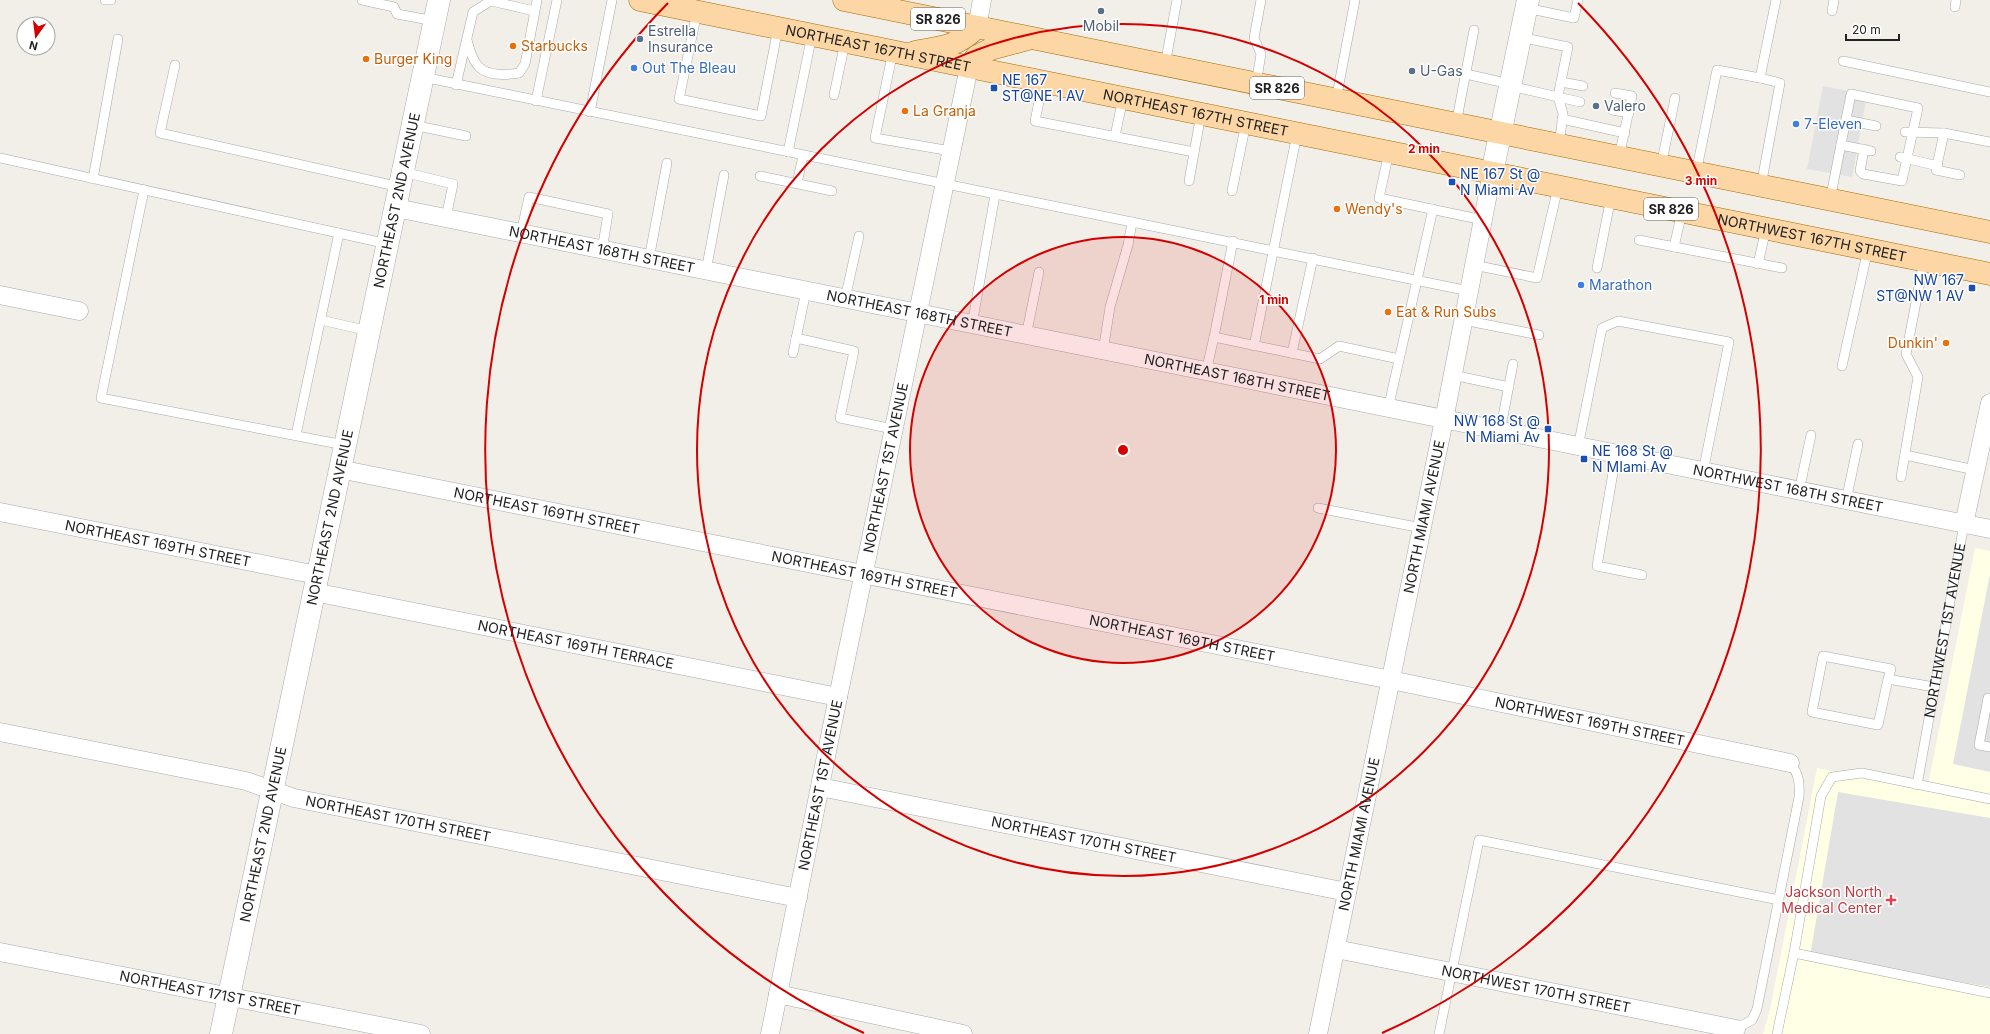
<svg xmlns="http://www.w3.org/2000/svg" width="1990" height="1034" viewBox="0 0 1990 1034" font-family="Inter,sans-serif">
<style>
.education{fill:#ffffe5}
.parking{fill:#e2e2e2}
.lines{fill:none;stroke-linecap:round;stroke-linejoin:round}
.service-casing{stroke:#a9a9a9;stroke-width:10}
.minor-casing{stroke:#a9a9a9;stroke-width:19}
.tertiary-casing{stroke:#a9a9a9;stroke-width:23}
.primary-casing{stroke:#a06b00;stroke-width:23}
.service{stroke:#fff;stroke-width:9}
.minor{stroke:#fff;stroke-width:18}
.tertiary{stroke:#fff;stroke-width:22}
.primary{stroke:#fcd6a4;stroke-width:22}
.ring{fill:none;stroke:#d40000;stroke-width:2}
.service-dot{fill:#5c6f8a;stroke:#fff;stroke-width:1.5}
.food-dot{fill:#e8710a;stroke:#fff;stroke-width:1.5}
.shop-dot{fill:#3f7fe0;stroke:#fff;stroke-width:1.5}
.transit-dot{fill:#1a4fb4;stroke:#fff;stroke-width:1.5}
.health-dot{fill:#e0444e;stroke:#fff;stroke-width:1.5}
.labels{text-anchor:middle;stroke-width:3;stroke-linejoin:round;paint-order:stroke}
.shield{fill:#fff;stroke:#646464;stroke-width:1}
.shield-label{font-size:13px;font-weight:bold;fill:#222}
.service-label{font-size:14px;fill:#4e5e75;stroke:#fff;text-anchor:start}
.food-label{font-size:14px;fill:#c56008;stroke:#fff;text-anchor:start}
.street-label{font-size:14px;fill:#222;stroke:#fff}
.shop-label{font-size:14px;fill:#366cbe;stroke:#fff;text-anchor:start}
.transit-label{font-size:14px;fill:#164399;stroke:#fff;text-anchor:start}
.health-label{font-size:14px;fill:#be3a42;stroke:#fff;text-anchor:end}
.centre{fill:#d40000;stroke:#fff;stroke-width:2}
.ring-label{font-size:12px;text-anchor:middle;font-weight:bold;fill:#d40000;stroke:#fff;stroke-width:3;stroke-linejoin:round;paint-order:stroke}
</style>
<rect width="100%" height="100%" fill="#f2efe9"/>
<path class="education" d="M1975,548L1990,551V1034H1763L1770,1010L1817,768L1927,790Z"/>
<path class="parking" d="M1823,86L1867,95L1852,177L1807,169Z
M1990,574V772L1953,764Z
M1838,792L1990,818V987L1810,956Z"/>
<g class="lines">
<defs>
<g id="service">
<path d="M105,0H111"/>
<path d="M362,0L394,7L397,14L435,21"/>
<path d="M491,1L534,11"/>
<path d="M1955,7L1956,0"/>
<path d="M1526,8L1574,18L1578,0"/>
<path d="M1832,11L1834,0"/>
<path d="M697,12L679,99L761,116L778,28"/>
<path d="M1520,37L1568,47L1558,96L1563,114L1559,145"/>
<path d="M467,40C469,48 472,60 479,67C488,76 507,75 519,73L525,64L537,0"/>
<path d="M893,51L875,138L951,151"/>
<path d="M1843,61L1990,92"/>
<path d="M175,65L160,133L400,187"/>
<path d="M1165,65L1177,0"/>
<path d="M1466,74L1510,84"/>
<path d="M423,77L1469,291"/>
<path d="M1760,78L1780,83L1761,186"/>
<path d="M1043,82L1035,121L1194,152"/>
<path d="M1561,82L1583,86"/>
<path d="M1256,84L1261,54L1254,38L1261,0"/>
<path d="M456,85L473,12L492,0"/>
<path d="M1510,86L1580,102"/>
<path d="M1615,93L1632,96L1619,157"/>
<path d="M834,95L845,42"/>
<path d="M1336,100L1355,0"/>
<path d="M536,101L557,0"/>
<path d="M1612,110L1629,113"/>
<path d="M590,112L612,0"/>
<path d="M1562,119L1625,133"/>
<path d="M1846,120L1876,126"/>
<path d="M1456,124L1474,30"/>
<path d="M413,125L466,136"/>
<path d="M1905,132L1944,133L1990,142"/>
<path d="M1944,133L1936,170L1960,175"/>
<path d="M1115,136L1123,98"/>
<path d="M1841,145L1871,151"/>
<path d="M788,152L812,35"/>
<path d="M1389,152L1379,198L1483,220"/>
<path d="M1900,157L1938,166"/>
<path d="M0,158L388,244"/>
<path d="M1661,166L1675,98"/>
<path d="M403,172L453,184L446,218"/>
<path d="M1696,173L1717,70L1760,78L1776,0"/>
<path d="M760,176L832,191"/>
<path d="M93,179L118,39"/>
<path d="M1189,181L1201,114"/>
<path d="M797,183L803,156"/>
<path d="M144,190L101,398L344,445"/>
<path d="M1232,191L1246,123"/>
<path d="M1830,200L1851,94L1918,108L1902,181L1863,174L1860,171L1864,149"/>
<path d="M521,233L529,197L608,214L602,250"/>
<path d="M1639,240L1782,268"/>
<path d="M1674,247L1682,212"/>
<path d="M649,259L667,163"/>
<path d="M1758,264L1766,229"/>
<path d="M1474,265L1537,278L1558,187"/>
<path d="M1597,268L1611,197"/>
<path d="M706,271L724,175"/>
<path d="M845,299L859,236"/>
<path d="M321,320L369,331"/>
<path d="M1463,320L1539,335"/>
<path d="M972,325L995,195"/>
<path d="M1026,336L1039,272"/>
<path d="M1214,337L1233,241"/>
<path d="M796,338L854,351L840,418L893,429"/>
<path d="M1254,346L1297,134"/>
<path d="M1103,351L1110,307L1128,245L1132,222"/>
<path d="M793,353L806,291"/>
<path d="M1292,353L1313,258"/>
<path d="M1842,366L1868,249"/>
<path d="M1206,372L1214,337L1320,359L1339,346L1399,359"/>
<path d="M1453,375L1509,387"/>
<path d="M1388,409L1433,209"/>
<path d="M1500,432L1513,364"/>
<path d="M296,435L339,233"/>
<path d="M1578,447L1602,328L1618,321L1729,342L1703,472"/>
<path d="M1616,455L1597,566L1642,575"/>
<path d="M1905,455L1975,470"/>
<path d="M1901,477L1918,377L1906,354L1924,261"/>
<path d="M1799,491L1811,435"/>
<path d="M1846,501L1858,444"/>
<path d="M1318,508L1422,528"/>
<path d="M1888,679L1878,725L1812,712L1823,656L1891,669L1888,679L1934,687"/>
<path d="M1988,698L1979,745L1990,747"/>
<path id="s1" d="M1917,785L1964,524"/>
<path d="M1990,799L1862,773L1832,777L1821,796L1794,953L1990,993"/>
<path d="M1736,1029L1752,1020L1757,1009L1799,797C1800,783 1799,774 1790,763"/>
<path d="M1439,1034L1479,840L1779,900"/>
<path d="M1777,1034L1794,953"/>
</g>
<g id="minor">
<path d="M977,27L982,0"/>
<path id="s2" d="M396,208L1990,529"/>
<path d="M0,295L79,311"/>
<path id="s3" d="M339,469L1391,680L1790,763"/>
<path id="s4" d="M0,512L317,575"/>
<path d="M1964,524L1990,403"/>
<path id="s5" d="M314,592L838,697"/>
<path id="s6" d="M0,732L246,781L294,798L798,898"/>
<path id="s7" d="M820,787L1347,892"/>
<path id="s8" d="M1336,949L1736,1029"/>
<path id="s9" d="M0,952L421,1034"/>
<path d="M778,994L963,1034"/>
<path id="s10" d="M770,1034L838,697L969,67"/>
<path id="s11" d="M1318,1034L1444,420L1492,173"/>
</g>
<g id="tertiary">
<path d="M1492,173L1528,0"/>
<path id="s12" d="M221,1034L439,0"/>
</g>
<g id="primary">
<path id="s13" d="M640,0L1990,274"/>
<path d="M844,0L1990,232"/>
<path d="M915,52C942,47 957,47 977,27"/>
<path d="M969,67L977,56L991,49L1028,39"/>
</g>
</defs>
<use href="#service" class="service-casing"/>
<use href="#minor" class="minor-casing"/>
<use href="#tertiary" class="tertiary-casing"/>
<use href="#primary" class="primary-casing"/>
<use href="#service" class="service"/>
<use href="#minor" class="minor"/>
<use href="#tertiary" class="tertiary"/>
<use href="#primary" class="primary"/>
</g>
<circle cx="1123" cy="450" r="213" fill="#d40000" fill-opacity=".12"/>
<g class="ring">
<circle cx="1123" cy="450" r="213"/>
<circle cx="1123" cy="450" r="426"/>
<path d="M864 1033A638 638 0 0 1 668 3M1578 3A638 638 0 0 1 1382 1033"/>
</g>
<g class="service-dot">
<circle cx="1101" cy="11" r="4"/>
<circle cx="640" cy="39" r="4"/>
<circle cx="1412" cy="71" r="4"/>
<circle cx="1596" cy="106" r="4"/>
</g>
<g class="food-dot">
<circle cx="513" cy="46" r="4"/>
<circle cx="366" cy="59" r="4"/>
<circle cx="905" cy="111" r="4"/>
<circle cx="1337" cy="209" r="4"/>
<circle cx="1388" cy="312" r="4"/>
<circle cx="1946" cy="343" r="4"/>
</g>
<g class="shop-dot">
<circle cx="634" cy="68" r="4"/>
<circle cx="1796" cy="124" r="4"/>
<circle cx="1581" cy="285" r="4"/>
</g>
<g class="transit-dot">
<rect x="990" y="84" width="8" height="8" rx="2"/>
<rect x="1448" y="178" width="8" height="8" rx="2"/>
<rect x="1968" y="284" width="8" height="8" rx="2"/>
<rect x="1544" y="425" width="8" height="8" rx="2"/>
<rect x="1580" y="455" width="8" height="8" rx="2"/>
</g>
<path class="health-dot" d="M1889 894h4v4h4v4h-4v4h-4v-4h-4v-4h4z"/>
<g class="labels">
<g class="shield">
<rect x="911" y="8" width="54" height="22" rx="3"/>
<rect x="1250" y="77" width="54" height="22" rx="3"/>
<rect x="1644" y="198" width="54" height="22" rx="3"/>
</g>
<g class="shield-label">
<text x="938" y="24">SR 826</text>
<text x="1277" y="93">SR 826</text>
<text x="1671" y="214">SR 826</text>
</g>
<g class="service-label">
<text x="1101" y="31" text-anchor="middle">Mobil</text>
<text x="648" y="36">Estrella<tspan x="648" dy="16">Insurance</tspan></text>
<text x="1420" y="76">U-Gas</text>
<text x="1604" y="111">Valero</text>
</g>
<g class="food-label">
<text x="521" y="51">Starbucks</text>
<text x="374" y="64">Burger King</text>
<text x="913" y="116">La Granja</text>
<text x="1345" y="214">Wendy's</text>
<text x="1396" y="317">Eat &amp; Run Subs</text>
<text x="1938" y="348" text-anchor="end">Dunkin'</text>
</g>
<g class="street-label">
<text dy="5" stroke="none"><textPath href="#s13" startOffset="243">NORTHEAST 167TH STREET</textPath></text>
<text dy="5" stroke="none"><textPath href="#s13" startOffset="567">NORTHEAST 167TH STREET</textPath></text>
<text dy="5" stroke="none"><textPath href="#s12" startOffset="852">NORTHEAST 2ND AVENUE</textPath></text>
<text dy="5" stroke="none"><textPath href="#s13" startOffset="1196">NORTHWEST 167TH STREET</textPath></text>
<text dy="5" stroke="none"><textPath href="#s2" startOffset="210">NORTHEAST 168TH STREET</textPath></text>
<text dy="5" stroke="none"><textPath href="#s2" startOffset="534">NORTHEAST 168TH STREET</textPath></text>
<text dy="5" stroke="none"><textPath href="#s2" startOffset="858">NORTHEAST 168TH STREET</textPath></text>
<text dy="5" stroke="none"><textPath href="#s10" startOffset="578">NORTHEAST 1ST AVENUE</textPath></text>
<text dy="5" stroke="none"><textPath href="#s2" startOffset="1420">NORTHWEST 168TH STREET</textPath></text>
<text dy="5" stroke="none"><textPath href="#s3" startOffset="212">NORTHEAST 169TH STREET</textPath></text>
<text dy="5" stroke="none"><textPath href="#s12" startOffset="528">NORTHEAST 2ND AVENUE</textPath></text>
<text dy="5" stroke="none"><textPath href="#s11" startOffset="528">NORTH MIAMI AVENUE</textPath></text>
<text dy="5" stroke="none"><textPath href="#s4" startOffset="161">NORTHEAST 169TH STREET</textPath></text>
<text dy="5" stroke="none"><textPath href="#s3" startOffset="536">NORTHEAST 169TH STREET</textPath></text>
<text dy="5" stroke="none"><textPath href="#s1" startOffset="157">NORTHWEST 1ST AVENUE</textPath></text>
<text dy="5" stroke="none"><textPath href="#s3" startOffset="860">NORTHEAST 169TH STREET</textPath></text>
<text dy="5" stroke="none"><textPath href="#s5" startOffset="267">NORTHEAST 169TH TERRACE</textPath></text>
<text dy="5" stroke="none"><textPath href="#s3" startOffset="1276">NORTHWEST 169TH STREET</textPath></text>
<text dy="5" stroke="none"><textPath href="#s10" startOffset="254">NORTHEAST 1ST AVENUE</textPath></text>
<text dy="5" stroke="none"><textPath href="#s6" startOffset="408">NORTHEAST 170TH STREET</textPath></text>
<text dy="5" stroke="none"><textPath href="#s12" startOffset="204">NORTHEAST 2ND AVENUE</textPath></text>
<text dy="5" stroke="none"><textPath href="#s11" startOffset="204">NORTH MIAMI AVENUE</textPath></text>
<text dy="5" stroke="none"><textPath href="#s7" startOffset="269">NORTHEAST 170TH STREET</textPath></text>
<text dy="5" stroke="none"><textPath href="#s8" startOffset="204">NORTHWEST 170TH STREET</textPath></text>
<text dy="5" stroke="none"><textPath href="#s9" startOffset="214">NORTHEAST 171ST STREET</textPath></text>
</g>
<g class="shop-label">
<text x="642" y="73">Out The Bleau</text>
<text x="1804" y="129">7-Eleven</text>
<text x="1589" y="290">Marathon</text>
</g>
<g class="transit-label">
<text x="1002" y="85">NE 167<tspan x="1002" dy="16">ST@NE 1 AV</tspan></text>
<text x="1460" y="179">NE 167 St @<tspan x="1460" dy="16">N Miami Av</tspan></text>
<text x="1964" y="285" text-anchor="end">NW 167<tspan x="1964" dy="16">ST@NW 1 AV</tspan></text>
<text x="1540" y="426" text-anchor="end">NW 168 St @<tspan x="1540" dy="16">N Miami Av</tspan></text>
<text x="1592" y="456">NE 168 St @<tspan x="1592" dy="16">N MIami Av</tspan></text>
</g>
<g class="health-label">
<text x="1882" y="897">Jackson North<tspan x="1882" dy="16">Medical Center</tspan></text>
</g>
</g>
<circle cx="1123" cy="450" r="6" class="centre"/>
<g class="ring-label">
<text x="1424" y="153">2 min</text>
<text x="1701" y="185">3 min</text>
<text x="1274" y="304">1 min</text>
</g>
<g transform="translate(36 36) rotate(194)"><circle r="19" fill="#ffffff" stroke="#a7a7a7"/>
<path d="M0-3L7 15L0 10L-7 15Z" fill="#d40000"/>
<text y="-6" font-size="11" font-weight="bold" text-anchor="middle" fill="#222222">N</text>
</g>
<path d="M1846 34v6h53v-6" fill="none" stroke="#222222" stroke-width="2"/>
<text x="1852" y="34" font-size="12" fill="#222222" stroke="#ffffff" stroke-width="3" paint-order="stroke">20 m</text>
</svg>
